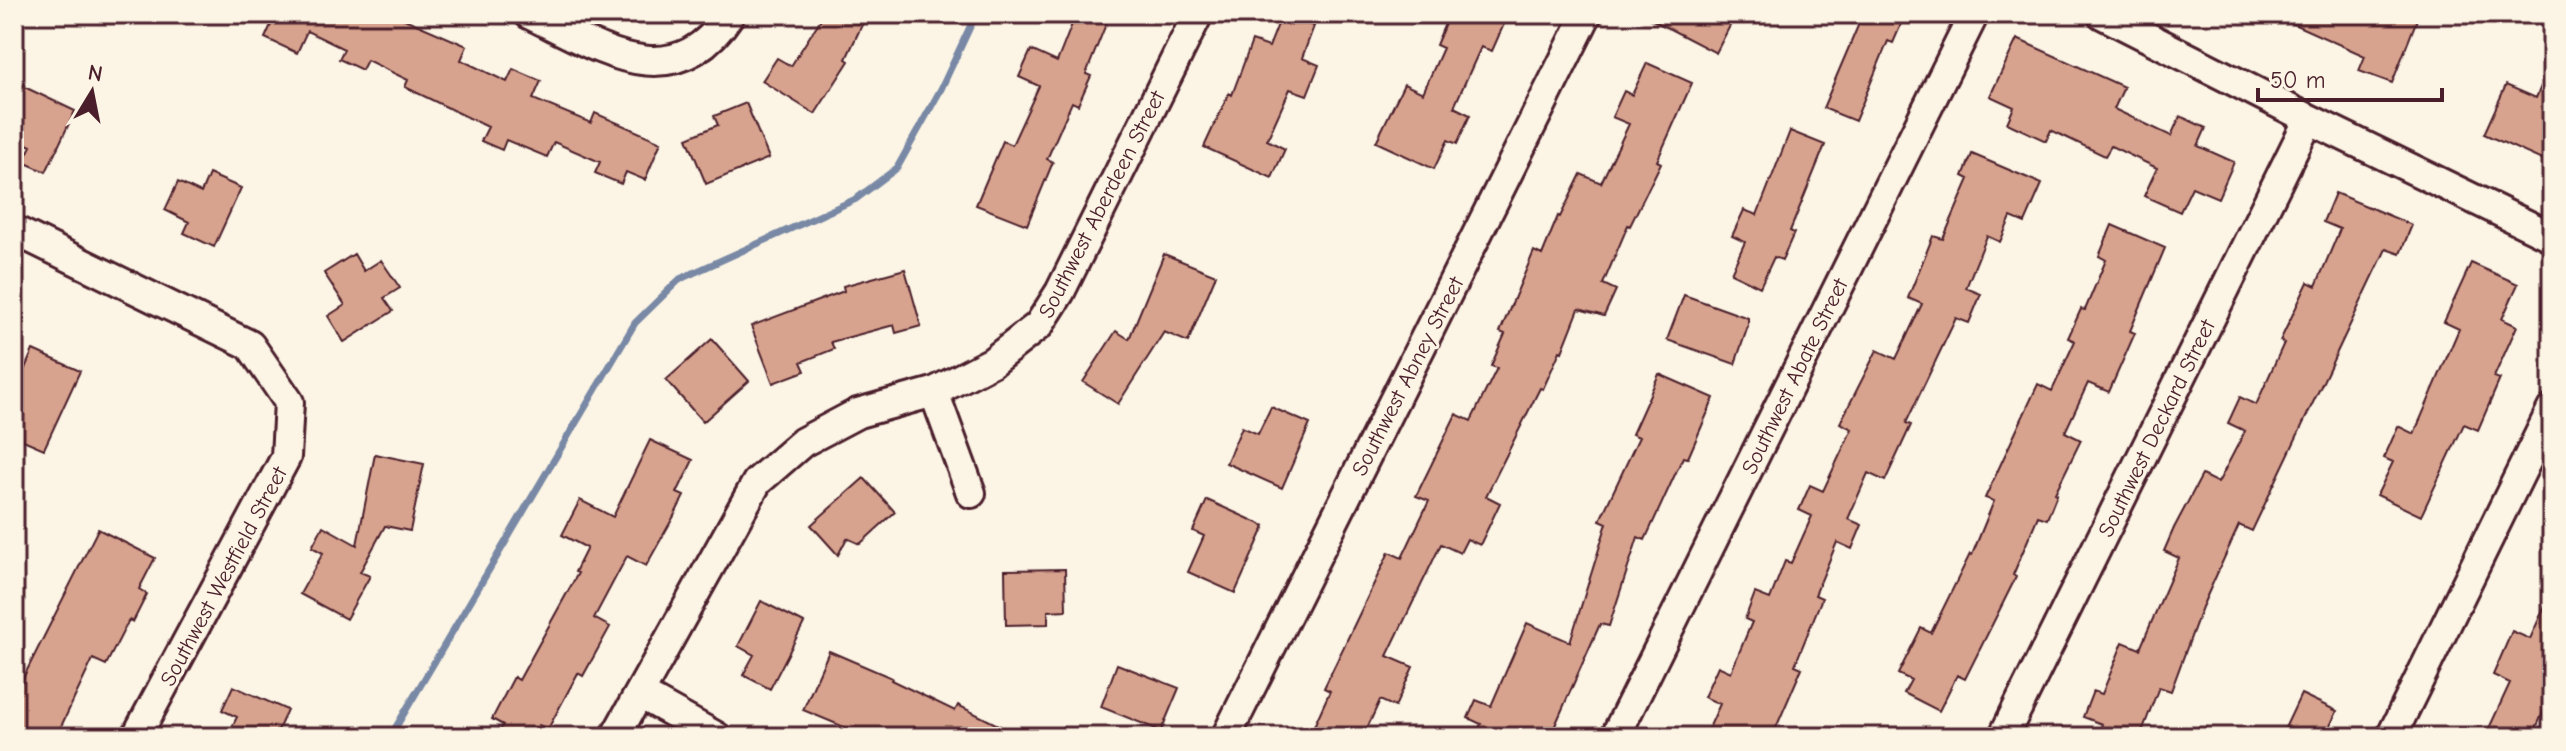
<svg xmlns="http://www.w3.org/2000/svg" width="2566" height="751" viewBox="0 0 2566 751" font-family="'Comic Neue',sans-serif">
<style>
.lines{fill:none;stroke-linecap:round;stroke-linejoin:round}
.stream{stroke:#7888a5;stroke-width:7}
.building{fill:#d8a38e;stroke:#4a1f2b;stroke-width:2}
.minor-casing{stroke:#4a1f2b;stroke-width:34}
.minor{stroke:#fcf5e5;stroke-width:28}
.labels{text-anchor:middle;stroke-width:6;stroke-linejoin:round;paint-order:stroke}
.street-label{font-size:22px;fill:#4a1f2b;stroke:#fcf5e5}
</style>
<rect width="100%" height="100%" fill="#fcf5e5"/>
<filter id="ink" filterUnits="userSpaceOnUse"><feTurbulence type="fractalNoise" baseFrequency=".0125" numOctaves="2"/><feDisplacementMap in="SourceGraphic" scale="16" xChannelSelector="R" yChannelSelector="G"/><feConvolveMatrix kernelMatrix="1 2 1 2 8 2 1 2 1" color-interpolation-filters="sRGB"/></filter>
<g filter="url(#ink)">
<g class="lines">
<path class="stream" d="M390,737L635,323L680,279L856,199L897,168L941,89L976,14"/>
</g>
<path class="building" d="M271,14H393L467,46L461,60L507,82L513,69L541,81L533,99L591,123L595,113L661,142L645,180L626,172L621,184L595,173L600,162L554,142L547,157L506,140L502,150L481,141L488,127L405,87L408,80L367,60L362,70L339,59L344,49L307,31L297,53L265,38L275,16Z
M824,14H867L846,59L849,61L815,114L762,81L777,58L791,66Z
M1076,14H1110L1086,74L1091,76L1078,105L1072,102L1047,159L1053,162L1027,225L976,205L1003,141L1012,145L1039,86L1019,77L1031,50L1057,62Z
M1282,14L1314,26L1302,58L1319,65L1307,95L1290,89L1267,140L1285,149L1272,178L1204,147L1229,93L1232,95L1252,41L1269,47Z
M1449,14H1482L1504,24L1492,51L1481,47L1454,107L1470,115L1457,144L1448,140L1434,169L1376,142L1404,84L1423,93L1443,48L1436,45Z
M1641,14H1736L1716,53Z
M1863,14H1889L1903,20L1893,43L1888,41L1855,121L1823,108Z
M2271,14H2419L2392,83L2359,71L2365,56Z
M2017,39L2124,87L2114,109L2171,136L2180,116L2206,128L2198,146L2234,162L2218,198L2192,187L2180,212L2144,196L2157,168L2111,146L2105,156L2051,130L2046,141L2007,123L2014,107L1990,96Z
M2552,61V143L2544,161L2484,134L2506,85L2536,98Z
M1647,63L1692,83L1657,161L1661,163L1630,226L1628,225L1603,284L1616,290L1604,316L1579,309L1562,352L1560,351L1543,389L1540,388L1486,496L1500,503L1480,545L1467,539L1460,553L1441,544L1387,656L1413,667L1395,707L1380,700L1363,737H1309L1330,691L1324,688L1389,552L1402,558L1429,501L1416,496L1456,414L1471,421L1497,368L1491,366L1505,334L1500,332L1534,251L1542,255L1558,216L1560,217L1581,174L1601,183L1629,124L1612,117L1624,91L1632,95Z
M14,82L75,111L46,172L23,162L31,146L14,138Z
M746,103L769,158L706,184L687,138L718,125L714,116Z
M1790,131L1825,145L1790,231L1794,233L1782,260L1774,257L1760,287L1731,273L1745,242L1732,236L1744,210L1757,215Z
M1972,154L2042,184L2025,223L2011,217L2000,242L1987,236L1966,288L1981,294L1969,323L1956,318L1906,423L1911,425L1885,481L1868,473L1848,519L1862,525L1852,549L1837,542L1815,595L1822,598L1795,665L1802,668L1772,737H1705L1720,704L1704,697L1718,666L1731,672L1752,622L1745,619L1755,593L1770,599L1785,561L1791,563L1812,516L1799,510L1810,485L1823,491L1852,429L1840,423L1877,350L1896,359L1922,304L1908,298L1933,236L1943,239L1969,179L1963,176Z
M209,174L241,188L214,247L184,233L189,222L165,210L178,182L201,193Z
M2335,193L2412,225L2400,254L2386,249L2252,531L2239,525L2202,607L2171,691L2159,687L2140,737H2097L2102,724L2083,717L2093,691L2102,694L2123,642L2140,649L2179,558L2164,551L2174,528L2202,475L2218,483L2245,431L2228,423L2240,397L2256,405L2284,343L2280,341L2308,282L2316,286L2340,229L2323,222Z
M2112,225L2165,248L2130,331L2135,333L2109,392L2088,383L2065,432L2081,440L2055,493L2057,494L2047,519L2038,516L2013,575L2016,577L1965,679L1957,675L1939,711L1904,693L1911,680L1898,674L1921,628L1931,633L1970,554L1972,555L1994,501L1985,498L2038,384L2052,391L2075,341L2068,338L2081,309L2085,310L2106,260L2099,256Z
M354,254L364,271L381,260L400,288L384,298L393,311L344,342L328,316L345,305L324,273Z
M1164,254L1216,275L1188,342L1164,332L1118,404L1083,382L1116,331L1129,339Z
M2471,263L2518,284L2502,319L2517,326L2494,377L2500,379L2478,430L2464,424L2421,516L2377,495L2393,462L2384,458L2398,426L2414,434L2459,329L2444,322Z
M905,269L921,326L896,333L894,325L831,342L834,349L801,362L805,371L773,383L751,326L844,291L843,286Z
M1684,295L1748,318V326L1735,364L1667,340Z
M712,339L749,381L703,422L666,380Z
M33,350L80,371L44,449L14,436V393Z
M1659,374L1714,398L1688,458L1683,457L1645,540L1638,537L1609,626L1600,624L1550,737H1475L1481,724L1468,718L1476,700L1491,706L1527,623L1570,642L1607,523L1600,520L1639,437L1632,434Z
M1271,407L1310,424L1282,488L1226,463L1242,427L1258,434Z
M650,440L693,460L677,493L684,496L674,516L646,566L627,556L594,618L610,627L583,676L578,673L548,729L539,725L533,737H496L503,725L492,719L514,677L519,680L578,573L575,572L587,548L562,535L580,500L613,517Z
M375,454L424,464L410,531L385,526L360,572L370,576L346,619L300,594L323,553L312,547L323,526L357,545Z
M864,478L895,512L860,544L847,538L838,555L811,525Z
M1207,500L1265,526L1235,593L1188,572L1204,536L1193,531Z
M98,529L155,558L139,589L147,594L133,622L129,620L106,665L93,659L56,737H14V696Z
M1065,569L1066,610L1048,611V624L1006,625L1005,570Z
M2552,590V693L2532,737H2485L2510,683L2493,675L2512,631L2530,639Z
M761,601L804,623L770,689L743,675L754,655L738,646Z
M829,651L892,678L891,680L955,711L958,705L1022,737H868L803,710Z
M1117,664L1179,688L1161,731L1101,707Z
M233,686L287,710L275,737H227L237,717L222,710Z
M2301,694L2337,711L2325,737H2286L2289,730L2285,728Z"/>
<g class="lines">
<defs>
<path id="minor" d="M529,14C600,48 673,100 730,14
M2102,14L2309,119L2552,237
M14,230L250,345L289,402L286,457L136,737
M934,392L971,493
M640,694L717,737
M615,737L757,482L803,442L858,413L934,392L992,362L1039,325L1060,292L1198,14
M1226,737L1587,14
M1615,737L1974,14
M2003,737L2309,119
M2391,737L2552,409"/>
</defs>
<use href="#minor" class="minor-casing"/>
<use href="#minor" class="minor"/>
</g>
</g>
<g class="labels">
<g class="street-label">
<text transform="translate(1101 204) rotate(-63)" y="8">Southwest Aberdeen Street</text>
<text transform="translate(1407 376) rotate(-63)" y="8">Southwest Abney Street</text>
<text transform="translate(1794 376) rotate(-64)" y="8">Southwest Abate Street</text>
<text transform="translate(2156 428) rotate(-64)" y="8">Southwest Deckard Street</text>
<text transform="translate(223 576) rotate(-62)" y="8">Southwest Westfield Street</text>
</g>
</g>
<rect width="2566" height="751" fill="none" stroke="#fcf5e5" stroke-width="48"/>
<rect x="24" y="24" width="2518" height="703" fill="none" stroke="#4a1f2b" stroke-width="3" filter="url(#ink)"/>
<g transform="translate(92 92) rotate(10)" stroke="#fcf5e5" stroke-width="6" paint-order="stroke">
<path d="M0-6L14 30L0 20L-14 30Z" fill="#4a1f2b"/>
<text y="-12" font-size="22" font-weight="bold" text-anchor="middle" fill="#4a1f2b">N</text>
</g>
<path d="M2258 88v12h184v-12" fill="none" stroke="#4a1f2b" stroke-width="4"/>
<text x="2270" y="88" font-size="24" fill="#4a1f2b" stroke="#fcf5e5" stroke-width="6" paint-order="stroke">50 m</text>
</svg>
